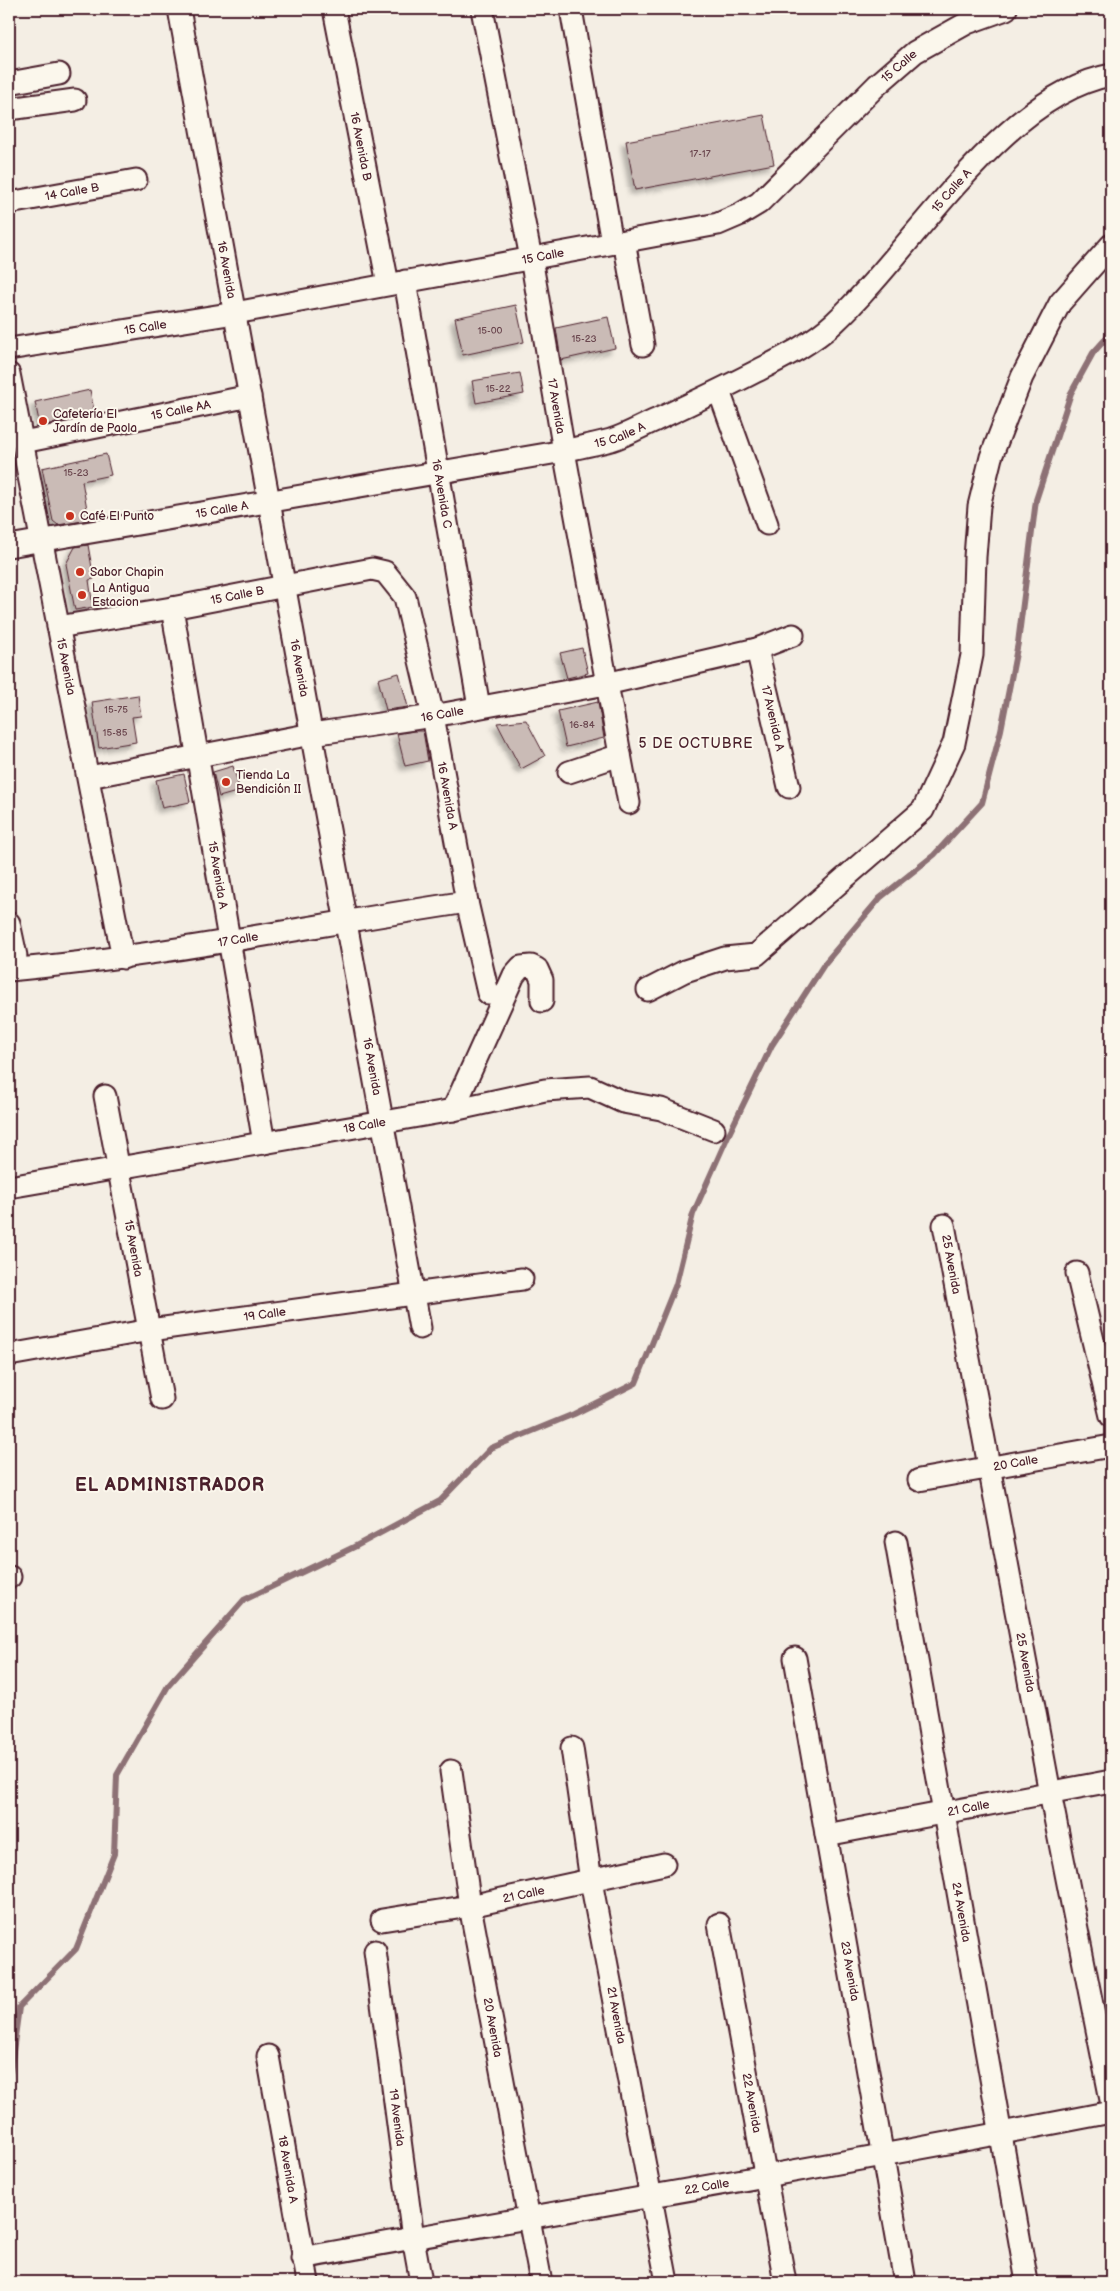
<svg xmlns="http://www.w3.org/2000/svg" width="1120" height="2291" viewBox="0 0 1120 2291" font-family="'Balsamiq Sans',sans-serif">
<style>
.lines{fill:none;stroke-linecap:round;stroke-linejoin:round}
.stream{stroke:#8d7174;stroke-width:6}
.building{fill:#cabbb6;stroke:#4a1f2b;filter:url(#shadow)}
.minor-casing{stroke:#4a1f2b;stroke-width:25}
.minor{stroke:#fbf7ec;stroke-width:21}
.poi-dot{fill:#c8321e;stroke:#fbf7ec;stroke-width:2}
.labels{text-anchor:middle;stroke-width:4;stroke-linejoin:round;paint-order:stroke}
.number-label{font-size:10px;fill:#6a464e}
.street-label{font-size:12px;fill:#4a1f2b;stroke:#fbf7ec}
.poi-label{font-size:12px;fill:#4a1f2b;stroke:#fbf7ec;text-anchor:start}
.neighbourhood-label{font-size:14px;letter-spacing:1px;fill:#4a1f2b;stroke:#fbf7ec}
.district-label{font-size:18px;font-weight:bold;letter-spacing:1px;fill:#4a1f2b;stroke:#fbf7ec}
</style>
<defs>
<filter id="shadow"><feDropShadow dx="-4.5" dy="4.5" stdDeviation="2.5" flood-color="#0004"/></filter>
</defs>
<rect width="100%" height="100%" fill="#f4eee4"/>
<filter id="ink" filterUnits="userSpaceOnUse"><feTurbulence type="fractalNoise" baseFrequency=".02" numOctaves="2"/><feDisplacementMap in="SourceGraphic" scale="10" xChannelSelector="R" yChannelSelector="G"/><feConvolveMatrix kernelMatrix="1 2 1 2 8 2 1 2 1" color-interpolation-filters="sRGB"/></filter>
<g filter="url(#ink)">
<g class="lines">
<path class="stream" d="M9,2081L19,2007L76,1949L114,1854L117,1775L168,1686L244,1600L354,1547L440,1501L491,1448L574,1414L636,1383L676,1284L693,1214L727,1138L772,1045L825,963L880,898L934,855L982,803L1001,730L1018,643L1036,500L1071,393L1093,353L1111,333"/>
</g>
<path class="building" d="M764,115L774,164L635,190L626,141Z
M516,305L524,342L463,355L455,318Z
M608,317L615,348L561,360L556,328Z
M520,373L524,394L476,403L472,381Z
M90,390L95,415L40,426L35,402Z
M106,454L111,475L82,481L89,520L58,525L53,521L42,468Z
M88,545L94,579L89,580L93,607L75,610L66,564L75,547Z
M582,648L588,673L567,678L560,653Z
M399,673L408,707L386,710L378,679Z
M138,695L141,716L132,717L136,742L99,748L92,702Z
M598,702L604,738L566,747L558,711Z
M526,720L545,756L521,769L497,723Z
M414,731H423L428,761L405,766L397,734Z
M233,766L240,791L219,797L213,772Z
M184,774L190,802L162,808L156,780Z"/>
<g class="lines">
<defs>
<g id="minor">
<path id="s1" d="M179,9L420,1328"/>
<path id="s2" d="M334,9L388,284"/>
<path id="s3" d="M482,9L531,258L564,451L629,803"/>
<path d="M571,9L612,243"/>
<path d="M9,83L59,74"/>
<path d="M9,109L75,100"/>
<path id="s4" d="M9,203L136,180"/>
<path d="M624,241L643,345"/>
<path id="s5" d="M405,281L479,707"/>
<path id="s6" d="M9,349L235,313L718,224L739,215L759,203L877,85L915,52L967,23L1006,9"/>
<path id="s7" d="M9,374L123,958"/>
<path d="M719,391L767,524"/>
<path id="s8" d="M23,442L250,396"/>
<path id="s9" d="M9,546L564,451C579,447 596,444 611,440C627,435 642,426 656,420C688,405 720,390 751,374C780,359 810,345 834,323C914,249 1002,95 1111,75"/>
<path id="s10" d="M172,608L264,1143"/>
<path id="s11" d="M58,627L172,608L372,569L385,572L405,597L433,716L467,902L488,993"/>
<path id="s12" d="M757,649L789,787"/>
<path d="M569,772L620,755"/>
<path id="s13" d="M89,777L312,734L433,716L606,684L757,649L793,635"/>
<path d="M9,923L16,956"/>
<path id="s14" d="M9,970C163,956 314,925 467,902"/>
<path d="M648,990L685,971L725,958L756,955L923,810L954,743L972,655L975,557L979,506L991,457L1022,377L1060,303L1111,245"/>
<path id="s15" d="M105,1096L162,1399"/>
<path d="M453,1110L514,975L521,967L531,966L537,969L542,980V1001"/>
<path id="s16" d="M9,1187L453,1110L545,1090L590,1087L623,1102L661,1109L714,1130"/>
<path id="s17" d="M944,1225L1050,1793L1111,2100"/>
<path d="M1077,1273L1111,1416"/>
<path id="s18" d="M9,1355L150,1330L522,1279"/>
<path id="s19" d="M919,1480L1111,1446"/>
<path id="s20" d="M896,1542L1027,2282"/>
<path d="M9,1577H10"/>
<path id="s21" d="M795,1658L905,2282"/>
<path id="s22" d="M572,1748L591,1881L667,2282"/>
<path id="s23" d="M451,1771L470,1906L541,2282"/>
<path id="s24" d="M826,1835L1111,1781"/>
<path id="s25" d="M382,1920L470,1906L664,1864"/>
<path id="s26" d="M719,1924L785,2282"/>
<path id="s27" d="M375,1951L413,2238L421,2282"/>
<path id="s28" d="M268,2056L308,2282"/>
<path id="s29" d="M302,2258C572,2209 842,2165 1111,2112"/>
</g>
</defs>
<use href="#minor" class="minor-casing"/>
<use href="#minor" class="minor"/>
</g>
</g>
<g class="poi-dot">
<circle cx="43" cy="421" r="5"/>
<circle cx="70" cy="516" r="5"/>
<circle cx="80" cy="572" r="5"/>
<circle cx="82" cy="595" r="5"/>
<circle cx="226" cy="782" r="5"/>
</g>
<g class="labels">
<g class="number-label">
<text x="700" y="157">17-17</text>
<text x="490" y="334">15-00</text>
<text x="584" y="342">15-23</text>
<text x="498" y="392">15-22</text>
<text x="76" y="476">15-23</text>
<text x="116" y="713">15-75</text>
<text x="582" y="728">16-84</text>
<text x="115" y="736">15-85</text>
</g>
<g class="street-label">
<text dy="4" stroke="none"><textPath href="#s6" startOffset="962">15 Calle</textPath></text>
<text dy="4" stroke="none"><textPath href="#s2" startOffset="140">16 Avenida B</textPath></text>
<text dy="4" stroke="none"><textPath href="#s4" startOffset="64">14 Calle B</textPath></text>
<text dy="4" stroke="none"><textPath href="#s9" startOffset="1041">15 Calle A</textPath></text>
<text dy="4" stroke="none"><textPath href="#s6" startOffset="542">15 Calle</textPath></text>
<text dy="4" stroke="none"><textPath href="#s1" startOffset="265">16 Avenida</textPath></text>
<text dy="4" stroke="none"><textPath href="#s6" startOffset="138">15 Calle</textPath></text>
<text dy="4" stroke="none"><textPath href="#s3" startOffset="404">17 Avenida</textPath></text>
<text dy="4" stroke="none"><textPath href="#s8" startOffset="161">15 Calle AA</textPath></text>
<text dy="4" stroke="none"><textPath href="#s9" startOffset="621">15 Calle A</textPath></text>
<text dy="4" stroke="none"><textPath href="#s5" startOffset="216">16 Avenida C</textPath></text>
<text dy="4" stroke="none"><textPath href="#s9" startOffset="216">15 Calle A</textPath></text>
<text dy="4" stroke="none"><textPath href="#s11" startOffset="182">15 Calle B</textPath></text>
<text dy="4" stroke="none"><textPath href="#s7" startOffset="298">15 Avenida</textPath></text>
<text dy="4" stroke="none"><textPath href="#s1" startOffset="670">16 Avenida</textPath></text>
<text dy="4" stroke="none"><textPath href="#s13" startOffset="359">16 Calle</textPath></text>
<text dy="4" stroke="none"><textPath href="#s12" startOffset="71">17 Avenida A</textPath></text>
<text dy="4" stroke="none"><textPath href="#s11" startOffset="568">16 Avenida A</textPath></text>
<text dy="4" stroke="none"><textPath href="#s10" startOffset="271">15 Avenida A</textPath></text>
<text dy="4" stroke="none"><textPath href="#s14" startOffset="231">17 Calle</textPath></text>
<text dy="4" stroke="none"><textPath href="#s1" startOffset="1075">16 Avenida</textPath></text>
<text dy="4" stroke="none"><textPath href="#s16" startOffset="361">18 Calle</textPath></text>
<text dy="4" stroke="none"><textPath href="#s15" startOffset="155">15 Avenida</textPath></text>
<text dy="4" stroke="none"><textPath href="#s17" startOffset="40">25 Avenida</textPath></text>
<text dy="4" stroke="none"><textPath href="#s18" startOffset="259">19 Calle</textPath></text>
<text dy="4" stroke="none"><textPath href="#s19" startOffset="98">20 Calle</textPath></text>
<text dy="4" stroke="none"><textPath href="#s17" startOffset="445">25 Avenida</textPath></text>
<text dy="4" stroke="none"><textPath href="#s24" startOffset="145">21 Calle</textPath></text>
<text dy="4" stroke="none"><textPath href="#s25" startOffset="144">21 Calle</textPath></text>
<text dy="4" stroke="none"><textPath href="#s20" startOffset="376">24 Avenida</textPath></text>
<text dy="4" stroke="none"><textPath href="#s21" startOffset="318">23 Avenida</textPath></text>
<text dy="4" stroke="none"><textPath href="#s22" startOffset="271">21 Avenida</textPath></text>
<text dy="4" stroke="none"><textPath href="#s23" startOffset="260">20 Avenida</textPath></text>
<text dy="4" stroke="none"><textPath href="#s26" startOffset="182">22 Avenida</textPath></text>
<text dy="4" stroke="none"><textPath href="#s27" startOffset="168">19 Avenida</textPath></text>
<text dy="4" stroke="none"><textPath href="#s28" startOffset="115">18 Avenida A</textPath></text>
<text dy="4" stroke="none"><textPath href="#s29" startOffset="411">22 Calle</textPath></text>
</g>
<g class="poi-label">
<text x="53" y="418">Cafetería El<tspan x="53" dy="14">Jardín de Paola</tspan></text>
<text x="80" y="520">Café El Punto</text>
<text x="90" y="576">Sabor Chapin</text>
<text x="92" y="592">La Antigua<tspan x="92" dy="14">Estacion</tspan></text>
<text x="236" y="779">Tienda La<tspan x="236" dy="14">Bendición II</tspan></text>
</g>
<g class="neighbourhood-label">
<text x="696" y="748">5 DE OCTUBRE</text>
</g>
<g class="district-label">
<text x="170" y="1491">EL ADMINISTRADOR</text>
</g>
</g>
<rect width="1120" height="2291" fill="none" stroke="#fbf7ec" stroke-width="30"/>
<rect x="15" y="15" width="1090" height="2261" fill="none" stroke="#4a1f2b" stroke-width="2" filter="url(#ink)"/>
</svg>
